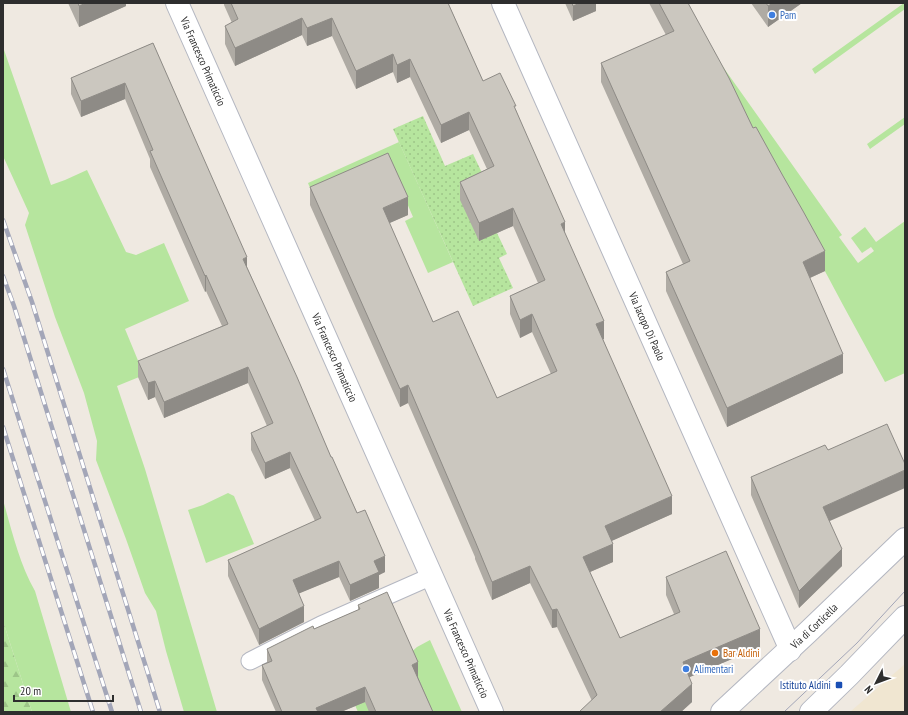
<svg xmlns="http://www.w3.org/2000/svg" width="908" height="715" viewBox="0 0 908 715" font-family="'PT Sans Narrow',sans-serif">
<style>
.education{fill:#f0e6d1}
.grass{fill:#b6e59e}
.forest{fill:url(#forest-firs)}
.garden{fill:url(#garden-dots)}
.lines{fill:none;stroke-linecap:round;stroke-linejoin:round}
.lane-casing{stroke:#b4b7c1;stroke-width:19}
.street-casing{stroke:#b4b7c1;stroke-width:24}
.secondary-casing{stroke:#b4b7c1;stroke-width:24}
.lane{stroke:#fff;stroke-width:17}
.street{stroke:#fff;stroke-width:22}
.secondary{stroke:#fff;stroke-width:22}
.tram{stroke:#a3a6b8;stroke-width:1}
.rail-casing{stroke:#a3a6b8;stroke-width:4.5}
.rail{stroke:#fff;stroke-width:3;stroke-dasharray:9;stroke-linecap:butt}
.wall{fill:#afaba4}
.shaded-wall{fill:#8e8b86}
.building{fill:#cbc7bf;stroke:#8e8b86}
.shop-dot{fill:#3f7fe0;stroke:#fff;stroke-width:1.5}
.food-dot{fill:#e8710a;stroke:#fff;stroke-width:1.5}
.transit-dot{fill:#1a4fb4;stroke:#fff;stroke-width:1.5}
.labels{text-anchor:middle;stroke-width:4;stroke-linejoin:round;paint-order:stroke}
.shop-label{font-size:11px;fill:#366cbe;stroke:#fff;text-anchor:start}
.street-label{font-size:11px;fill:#2e2e2e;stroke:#fff}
.food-label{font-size:11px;fill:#c56008;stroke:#fff;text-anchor:start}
.transit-label{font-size:11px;fill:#164399;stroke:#fff;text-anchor:end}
</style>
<defs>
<pattern id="forest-firs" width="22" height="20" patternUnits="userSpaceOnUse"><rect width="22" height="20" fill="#b6e59e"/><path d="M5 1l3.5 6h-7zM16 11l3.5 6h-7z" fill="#9dc588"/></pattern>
<pattern id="garden-dots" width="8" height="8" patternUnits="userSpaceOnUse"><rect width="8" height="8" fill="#b6e59e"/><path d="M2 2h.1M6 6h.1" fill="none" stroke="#9dc588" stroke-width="1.8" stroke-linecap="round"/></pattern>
</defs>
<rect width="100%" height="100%" fill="#efe9e1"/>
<path class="education" d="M905,664V712H850Z"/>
<path class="grass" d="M904,3H905V9L815,74L812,69Z
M682,9L842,235L839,237L858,263L874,251L871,247L862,253L851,238L865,227L876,242L905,221V373L885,382L843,305L803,230Z
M3,47L51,185L65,180L87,170L126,252L136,255L164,243L189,301L125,329L144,375L117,386L145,469L217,712H184L166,651L156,611L145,593L126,539L96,460L97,441L84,393L55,317L25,225L29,213L3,156Z
M905,117V124L870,149L867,144Z
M399,142L453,262L428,273L405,221L413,217L390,164L312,193L308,183Z
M228,493L234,496L254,544L206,563L188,510L203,505Z
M3,500C12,531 19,563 35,591L71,712H32L3,621Z
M430,640L462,712H433L424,692L380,712H358L354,703L417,647Z"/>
<path class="forest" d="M3,621L32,712H3Z"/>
<path class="garden" d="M423,116L445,166L473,154L483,175L487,212L507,254L499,258L513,288L473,306L393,129Z"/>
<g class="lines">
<defs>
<path id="lane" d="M250,661L321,625L432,576"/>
<g id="street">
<path id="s1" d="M177,3L492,712"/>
<path id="s2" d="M503,3L787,641L790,650"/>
</g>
<g id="secondary">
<path id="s3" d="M722,712L808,632L905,539"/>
<path d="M811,712L849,675L905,617"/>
</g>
</defs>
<use href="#lane" class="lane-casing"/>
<use href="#street" class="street-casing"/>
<use href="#secondary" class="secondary-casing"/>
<use href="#lane" class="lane"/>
<use href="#street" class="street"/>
<use href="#secondary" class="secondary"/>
<path class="tram" d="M784,712L857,643L905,591"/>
<defs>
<path id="rail" d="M3,220L32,302L160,712
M3,276L14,306L141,712
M3,369L112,712
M3,427L93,712"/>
</defs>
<use href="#rail" class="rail-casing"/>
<use href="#rail" class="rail"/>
</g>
<path class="wall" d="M68,3H126V6L79,27Z
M224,3H448L483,81L516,110L565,235L604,339H603L672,514L611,541L613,562L590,572L620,638L674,614L666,595V577L760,647L689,677L692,702L681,712H579L592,701L557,627L552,628L530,583L492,600L475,559V557L408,403L400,407L310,205V187L408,215L389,223L433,322L497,398L551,374L532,332L520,338L510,314V296L538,283L513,226L479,241L460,200V182L487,169L469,130L441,143L410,77L397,83L393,72L356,89L332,36L307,46L302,35L235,66L225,44V26L232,23L224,5Z
M565,3H596V11L573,21Z
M649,3H688L753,128L825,271L810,278L843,373L727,427L666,291V272L683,264L601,82V63L666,35Z
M751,3H802L768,27Z
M153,43L247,267L331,457L385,572L379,575V588L350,601L339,577L299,593L304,622L259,645L228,576V560L315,521L290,468L265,479L251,450V433L267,426L248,383L164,418L155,397L148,400L138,377V361L222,326L206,291L205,292L150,167V159L125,99L81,117L71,94V78Z
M751,477L830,522L842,566L799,608L751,495Z
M358,605L418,677L433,712H369L365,702L341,712H276L262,680V665L267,663V649L358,610Z"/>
<path class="shaded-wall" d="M86,3H126V6L79,27V6Z
M580,3H596V11L573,21V6Z
M773,3H802L768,27V6Z
M302,18V35L235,66V48Z
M332,18V36L307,46V28Z
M393,54V72L356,89V71Z
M410,59V77L397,83V65Z
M125,83V99L81,117V101Z
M469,112V130L441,143V125Z
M408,197V215L383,226V208Z
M513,208V226L479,241V223Z
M565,222V240L561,224Z
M825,251V271L803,281V262Z
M247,257V273L243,259Z
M206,275V291L205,292V276Z
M532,314V332L520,338V320Z
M604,321V339L596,342V324Z
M843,354V373L727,427V408Z
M248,367V383L164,418V402Z
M155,381V397L148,400V383Z
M408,385V403L400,407V389Z
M290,452V468L265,479V463Z
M905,470V488L823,524V507Z
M672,496V514L605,544V526Z
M613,544V562L583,575V557Z
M842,549V566L799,608V591Z
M385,556V572L379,575V588L350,601V585L374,561Z
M339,561V577L293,596V580Z
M530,566V583L492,600V582Z
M304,606V622L259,645V629Z
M557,609V627L552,628V610Z
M760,629V647L683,680V662Z
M418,662V677L412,680V665Z
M692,684V702L681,712H660Z
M365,687V702L341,712H316V708Z"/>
<path class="building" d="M78,3H86L79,6Z
M231,3H448L483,81L500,73L516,106H514L528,138L565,222L561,224L604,321L596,324L672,496L605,526L613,544L583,557L620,638L680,612L666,577L726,551L760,629L683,662L692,684L660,712H579L597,695L557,609L552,610L530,566L492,582L475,541L408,385L400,389L310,187L388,153L408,197L383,208L433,322L458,311L497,398L557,371L532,314L520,320L510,296L545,280L513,208L479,223L460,182L494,166L469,112L441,125L410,59L397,65L393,54L356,71L332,18L307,28L302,18L235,48L225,26L238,19Z
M572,3H580L573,6Z
M659,3H688L729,78L753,128L756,127L783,176L803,211L825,251L803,262L843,354L727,408L666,272L690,261L601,63L674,31Z
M766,3H773L768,6Z
M153,43L192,132L247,257L243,259L297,377L331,457H332L357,513L365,510L385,556L374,561L379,572L350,585L339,561L293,580L304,606L259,629L228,560L321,518L290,452L265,463L251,433L273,423L248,367L164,402L155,381L148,383L138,361L228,324L206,275L205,276L150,151L153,150L125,83L81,101L71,78Z
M887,424L905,464V470L823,507L842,549L799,591L751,477L825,445L828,450Z
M387,592L418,662L412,665L433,712H376L365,687L316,708L318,712H282L262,665L272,661L267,649L313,626L314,629L360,609L358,605Z"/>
<g class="shop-dot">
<circle cx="772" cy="15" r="4"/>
<circle cx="686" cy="669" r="4"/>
</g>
<circle class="food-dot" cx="715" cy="653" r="4"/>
<rect class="transit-dot" x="835" y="681" width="8" height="8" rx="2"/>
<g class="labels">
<g class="shop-label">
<text x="780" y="19">Pam</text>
<text x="694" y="673">Alimentari</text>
</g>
<g class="street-label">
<text dy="4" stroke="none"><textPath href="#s1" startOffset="64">Via Francesco Primaticcio</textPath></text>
<text dy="4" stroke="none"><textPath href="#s2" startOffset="354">Via Jacopo Di Paolo</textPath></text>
<text dy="4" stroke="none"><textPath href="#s1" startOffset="388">Via Francesco Primaticcio</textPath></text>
<text dy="4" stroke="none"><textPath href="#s3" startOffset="126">Via di Corticella</textPath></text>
<text dy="4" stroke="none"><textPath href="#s1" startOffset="712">Via Francesco Primaticcio</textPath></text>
</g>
<g class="food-label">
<text x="723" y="657">Bar Aldini</text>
</g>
<g class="transit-label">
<text x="831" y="689">Istituto Aldini</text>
</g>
</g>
<rect width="908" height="715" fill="none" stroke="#2e2e2e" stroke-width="8"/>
<g transform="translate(876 683) rotate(228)" stroke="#ffffff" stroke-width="3" paint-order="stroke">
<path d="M0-3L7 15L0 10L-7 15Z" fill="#2e2e2e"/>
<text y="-6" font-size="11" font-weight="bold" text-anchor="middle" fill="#2e2e2e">N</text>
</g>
<path d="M14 695v6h99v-6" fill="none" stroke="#2e2e2e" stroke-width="2"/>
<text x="20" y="695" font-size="12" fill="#2e2e2e" stroke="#ffffff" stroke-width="3" paint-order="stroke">20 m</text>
</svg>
